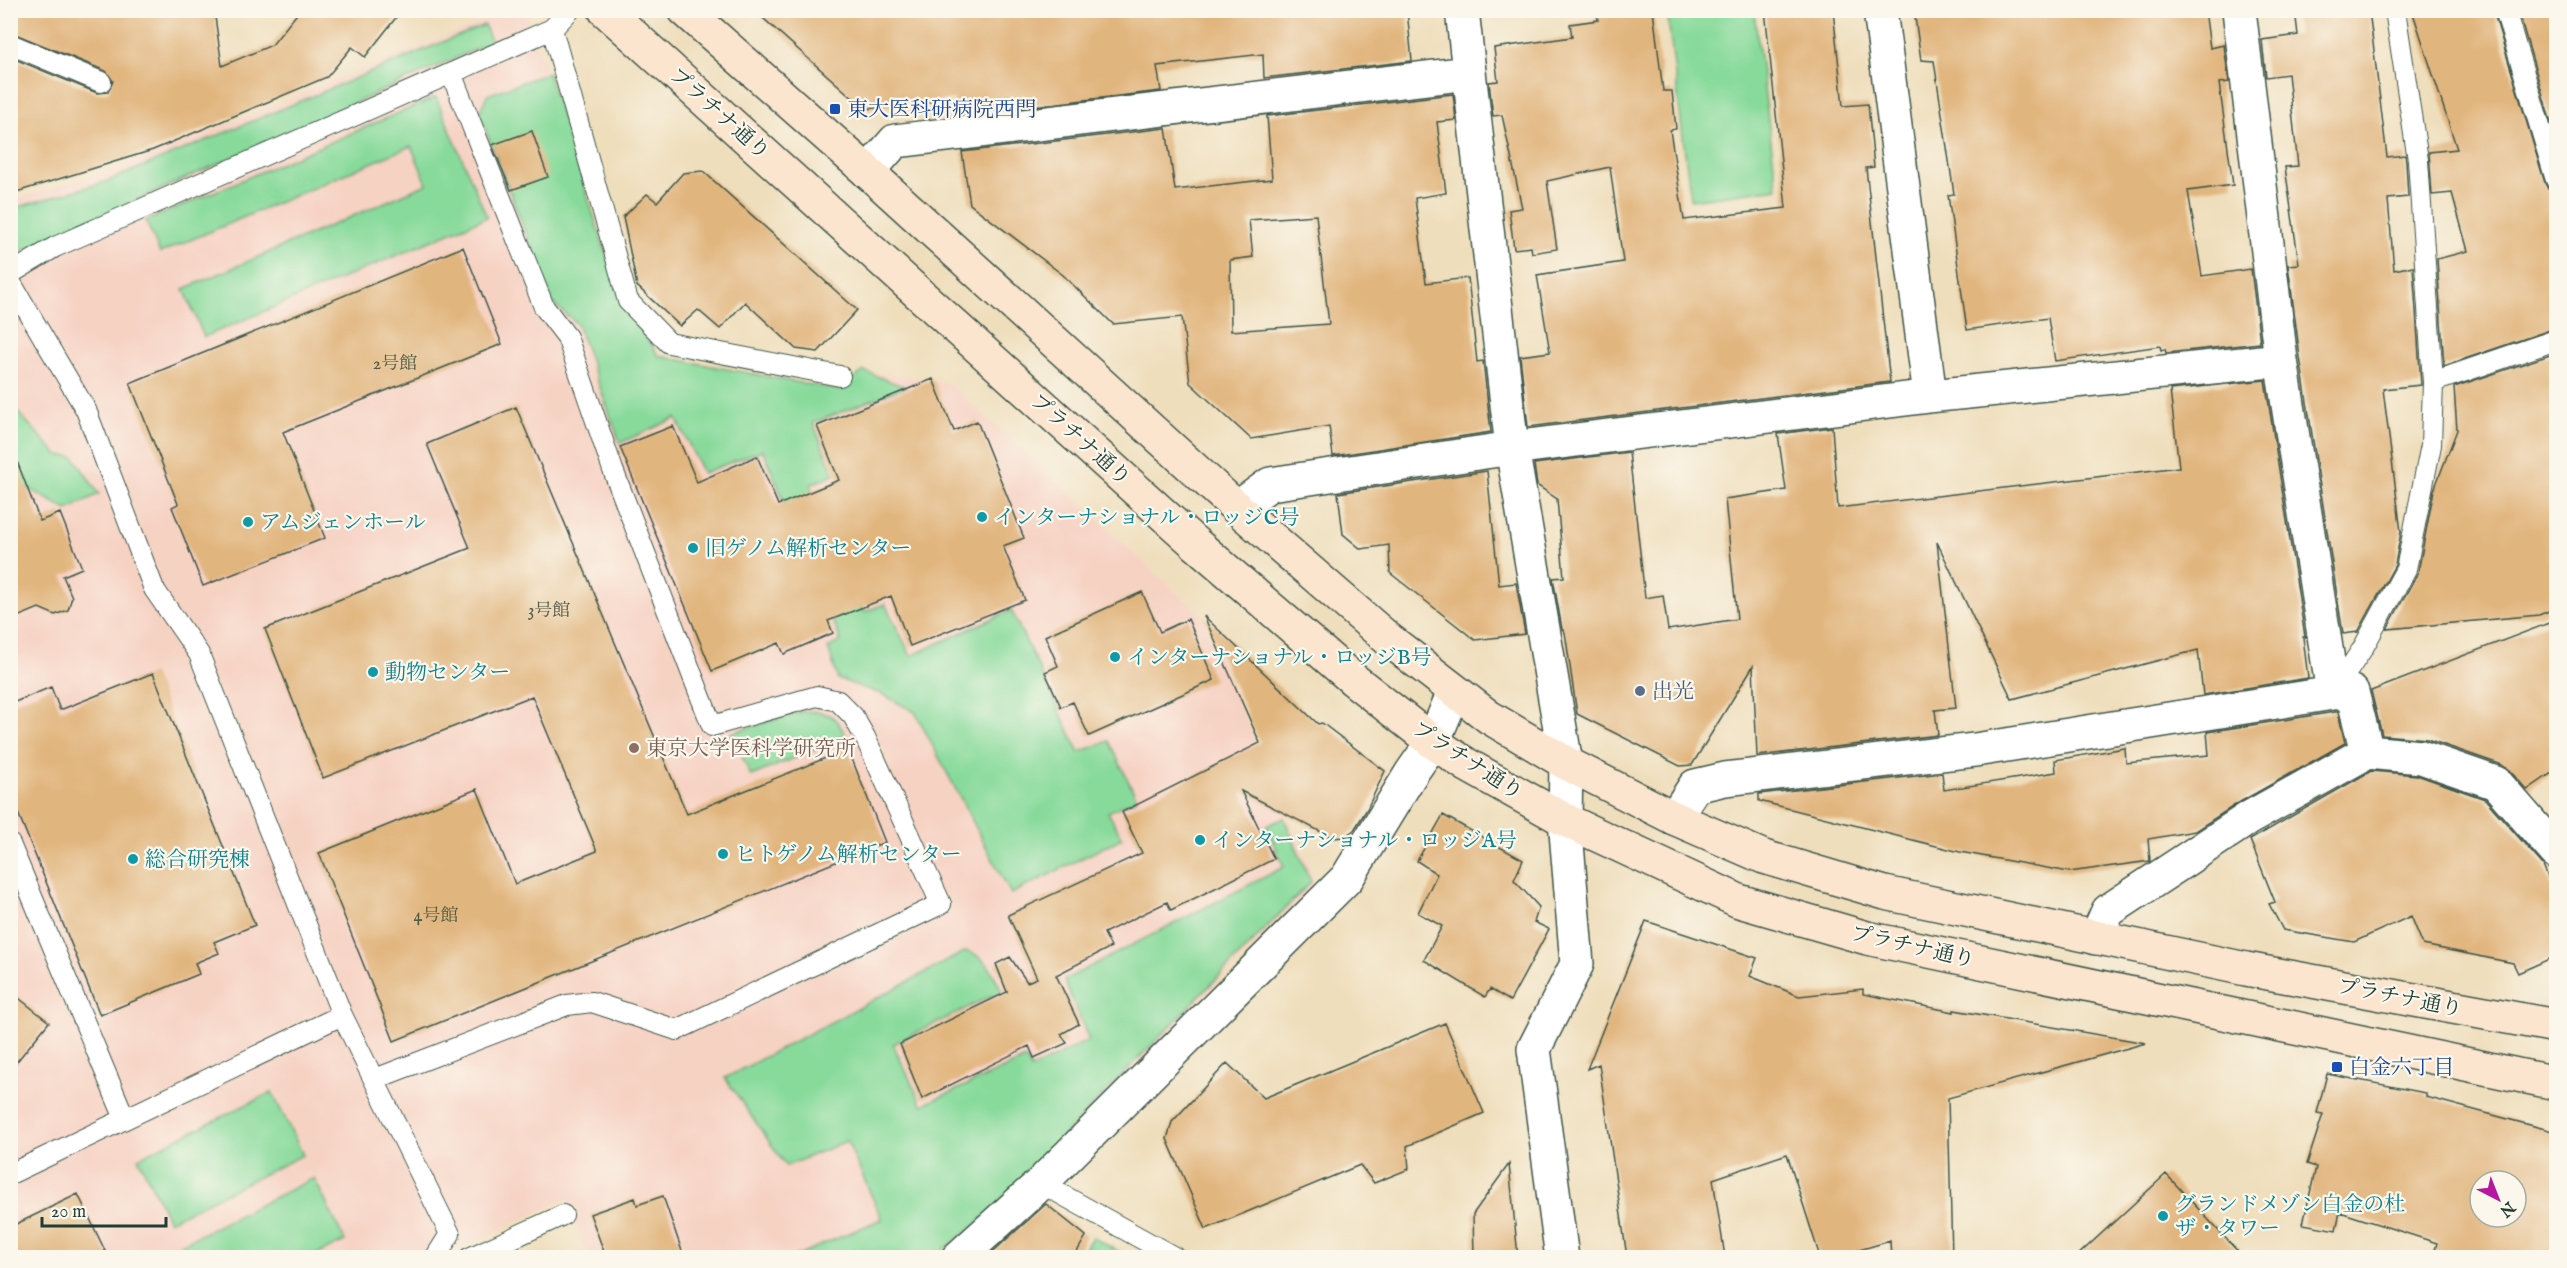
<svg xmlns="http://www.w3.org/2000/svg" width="2567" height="1268" viewBox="0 0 2567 1268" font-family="'IM FELL English','Noto Serif JP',serif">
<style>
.built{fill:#f6d2c3}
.green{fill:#88da9b;stroke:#548c68;stroke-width:1.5}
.building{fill:#e1b57e;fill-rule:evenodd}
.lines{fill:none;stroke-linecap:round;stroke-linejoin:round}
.service-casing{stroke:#3e5548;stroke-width:22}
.minor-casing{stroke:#3e5548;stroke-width:36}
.secondary-casing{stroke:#3e5548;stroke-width:36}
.service{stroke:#fff;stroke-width:20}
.minor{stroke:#fff;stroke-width:33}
.secondary{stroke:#fce5cf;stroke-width:33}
.transit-dot{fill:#1a4fb4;stroke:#fbf7ec;stroke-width:2}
.culture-dot{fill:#0f9aa8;stroke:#fbf7ec;stroke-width:2}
.service-dot{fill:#5c6f8a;stroke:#fbf7ec;stroke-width:2}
.education-dot{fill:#8d6e63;stroke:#fbf7ec;stroke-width:2}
.labels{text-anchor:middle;stroke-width:4.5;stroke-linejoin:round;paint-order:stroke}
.number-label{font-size:18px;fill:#505b46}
.transit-label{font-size:21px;fill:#164399;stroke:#fbf7ec;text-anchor:start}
.street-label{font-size:21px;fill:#1f3d34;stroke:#fbf7ec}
.culture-label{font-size:21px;fill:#0d838f;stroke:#fbf7ec;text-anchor:start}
.service-label{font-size:21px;fill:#4e5e75;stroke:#fbf7ec;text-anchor:start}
.education-label{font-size:21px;fill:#785e54;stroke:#fbf7ec;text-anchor:start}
</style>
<rect width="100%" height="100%" fill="#fbf7ec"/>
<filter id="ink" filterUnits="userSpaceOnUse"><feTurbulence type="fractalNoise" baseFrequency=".0167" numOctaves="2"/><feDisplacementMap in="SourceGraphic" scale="12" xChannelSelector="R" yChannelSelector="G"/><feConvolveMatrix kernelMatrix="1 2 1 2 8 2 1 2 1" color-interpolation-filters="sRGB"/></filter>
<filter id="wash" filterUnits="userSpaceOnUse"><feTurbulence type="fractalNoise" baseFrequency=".008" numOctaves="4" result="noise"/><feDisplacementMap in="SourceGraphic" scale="24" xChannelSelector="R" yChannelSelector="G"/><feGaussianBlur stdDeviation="1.35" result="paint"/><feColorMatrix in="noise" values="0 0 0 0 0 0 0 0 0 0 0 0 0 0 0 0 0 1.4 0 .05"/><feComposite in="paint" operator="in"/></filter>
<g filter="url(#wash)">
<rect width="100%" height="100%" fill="#efdebc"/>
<path class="built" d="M508,11H526L621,301L659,355L838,390L864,371L949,383L1201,615L1316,882L980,1227L940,1257H588L566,1199L440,1257L11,1258V200L110,171Z"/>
<path class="green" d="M1667,11H1754L1777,188L1691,200Z
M484,25L492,42L11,256V209L108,181Z
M548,73L621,301L659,356L838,390L864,371L905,387L813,423L834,474L810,485L863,612L885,604L911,656L1011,610L1079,752L1109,741L1137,799L1108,812L1122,838L1011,894L915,712L884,695L838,679L828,648L841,641L763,450L703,473L676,418L620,443L577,324L553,303L479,113L487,95Z
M436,97L487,217L204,337L184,289L427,184L411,146L160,253L146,221Z
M10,404L58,455L74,457L99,494L67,510L26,487L11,493Z
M804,711C829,712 836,714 846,737L751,776L731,733Z
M1284,818L1311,882L976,1225L932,1258L793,1257L882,1219L847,1141L786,1166L725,1078L966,951C988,957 992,972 1002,991L893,1044L922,1105L1026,1059L1031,1069L1089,1040L1064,980L1284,867L1266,826Z
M272,1092L303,1155L169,1221L138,1158Z
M314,1178L345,1241L311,1257H187L181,1244Z
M1092,1237L1129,1257H1080Z"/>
<g id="blocks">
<path class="building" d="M10,10H214L222,66L272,45L300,10H402L365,57L352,47L327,77L153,150L10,194V57L97,93L108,92L113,81L106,71L10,32Z
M754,10H1407L1412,61L1264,78L1263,54L1157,66L1161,91L956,115L954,99L865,109Z
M1597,10H1653L1663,91H1672L1676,129L1670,130L1684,220L1786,208L1765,10H1833L1843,106L1868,104L1874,167L1866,168L1890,382L1528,427L1520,356L1550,352L1537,275L1623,262L1610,167L1547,181L1557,249L1532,253L1531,247L1514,249L1509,210L1522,208L1502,115L1493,116L1489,82L1498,81L1494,48L1572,37L1570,24L1598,20Z
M1914,10H2205L2210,48L2224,45L2229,82L2219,83L2233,185L2188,191L2202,276L2251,269L2260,343L2166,353L2165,349L2161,350L2160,346L2055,361L2048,318L1967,330L1948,195L1954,194L1934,61L1921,60Z
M2295,10H2369L2387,157L2405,155L2406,161L2408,197L2388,199L2394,270L2413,266L2421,385L2383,389L2401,532L2395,565L2358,632L2343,634L2300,357L2288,265L2299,264L2285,167L2298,166L2288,74L2266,77L2262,40L2298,35Z
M2412,10H2493L2545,183L2548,189L2556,192V328L2444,366L2437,259L2468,251L2452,193L2432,195L2429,152L2457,149Z
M2518,10H2549L2556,32V140Z
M1453,94L1456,120L1437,122L1446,193L1415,198L1426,283L1468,278L1477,362L1483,361L1491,432L1333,456L1329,426L1251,439L1190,383L1182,317L1113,324L1063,275L970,204L962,152L1166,128L1175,190L1272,179L1267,116ZM1316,215L1329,324L1231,331L1230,260L1253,257L1249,220Z
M532,131L548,177L511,190L492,145Z
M703,171L857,310L818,352L796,349L745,302L720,329L698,310L680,326L637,286L623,217L647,194L657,202L683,173Z
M463,247L502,344L283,432L325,538L203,586L172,507L178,504L130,383Z
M2556,353V608L2539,615L2387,629L2418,572L2434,490L2457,430L2454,387Z
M933,379L954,431L977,421L1024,538L1003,546L1025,600L910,646L891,596L828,621L833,633L784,654L779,643L712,671L620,447L673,426L697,482L757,456L778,505L839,480L817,426Z
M2265,380L2305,637H2303L2308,678L2203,695L2198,650L2012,699L1937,542L1956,708L1935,710L1938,735L1757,756L1753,666L1692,765L1680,766L1577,714L1565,632L1562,629L1553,578L1564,577L1557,499L1537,485L1534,464L1629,452L1645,598L1663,595L1668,630L1737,619L1725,499L1786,490L1778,434L1832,427L1838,508L2179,467L2170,390Z
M516,407L687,814L848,749L885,842L394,1041L319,853L477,789L515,884L597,851L532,696L323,778L265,629L470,548L427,444Z
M10,451H13L40,521L60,513L82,568L63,576L72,597L68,610L55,615L39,608L10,620Z
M1487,471L1499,585L1516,583L1525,634L1475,640L1390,573L1389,545L1361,549L1343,534L1338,493Z
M1142,592L1160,632L1188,619L1214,680L1089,736L1073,702L1061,707L1045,672L1058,666L1045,636Z
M1204,616L1318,724L1322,723L1385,771L1367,809L1354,830L1344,837L1333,838L1241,791L1274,859L1171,910L1167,902L1104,933L1111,947L1056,975L1079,1024L1061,1034L1067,1043L1034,1058L1029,1046L922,1099L900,1044L1007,992L996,964L1010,957L1027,982L1037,978L1008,915L1142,853L1122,812L1260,743Z
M2549,623L2556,639V770L2527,790L2510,771L2502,765L2427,739L2382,735L2371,691Z
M153,673L255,925L214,942L219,953L195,963L199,974L100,1015L10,793V704L51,687L60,710Z
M2335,712H2338L2345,743L2240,802L2195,831L2148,839L2150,861L2069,872L1960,852L1759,801V794L1942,773L1944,790L2056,772L2055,760L2125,748L2126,763L2209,755L2207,732Z
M2371,771L2417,775L2485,799L2543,865L2556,896V956L2518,973L2513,963L2423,945L2411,916L2354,942L2283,930L2269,904L2275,902L2250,840Z
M1443,815L1523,860L1514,880L1539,907L1534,922L1549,929L1510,1001L1490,989L1485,997L1424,960L1442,926L1418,913L1437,874L1417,861Z
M1646,921L1757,958L1750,976L1799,996L1863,989V994L1954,1012V1010L2146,1043L1948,1098L1952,1257H1891L1890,1241L1835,1257H1820L1787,1154L1713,1179L1725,1257H1627L1599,1064L1587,1069Z
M10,991L49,1022L10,1070Z
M1445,1023L1484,1113L1407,1146L1409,1169L1374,1183L1360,1165L1206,1229L1167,1139L1172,1122L1227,1063L1264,1098Z
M2327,1074L2426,1093V1097L2556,1132V1257H2433L2437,1243L2340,1212L2336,1230L2303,1224L2316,1167L2307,1164L2323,1114L2317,1113ZM2480,1181H2516V1217H2480Z
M1509,1164L1518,1257H1474L1473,1214Z
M2166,1174L2243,1257H2076Z
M78,1194L108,1257H10V1227Z
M663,1196L684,1257H606L590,1214L635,1198L637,1205Z
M1046,1204L1086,1236L1074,1257H987Z"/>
</g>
</g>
<g filter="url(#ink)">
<use href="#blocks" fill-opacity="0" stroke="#3e5548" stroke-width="1.5"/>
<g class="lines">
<defs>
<path id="service" d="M2505,10L2556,180
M552,29L628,301L669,343L840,376
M10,44L101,82
M10,274L55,247L552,29L570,10
M10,281L86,410L154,589L199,654L342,1015L450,1234L435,1258
M2433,382L2556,340
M2333,693L2363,648L2406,569L2431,445L2433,382L2418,160L2395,10
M10,844L125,1119
M375,1079L567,1005L592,1002L677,1030L941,904L865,737L853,716L838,701L817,696L712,726L613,470L567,337L544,307L451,73
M10,1174L342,1015
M1041,1183L1176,1258
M469,1258L563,1215"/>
<path id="minor" d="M1462,10L1512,448L1566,763L1565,820L1577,964L1534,1049L1562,1258
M1880,10L1930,396
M2239,10L2281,360
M868,172L895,141L1469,73
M1237,508L1270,484L1512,448L1930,396L2281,360L2333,693
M1674,818L1695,786L1725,779L1975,750L2333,693L2352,692L2367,752
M2096,938L2108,911L2249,818L2367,752L2421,757L2496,783L2556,852
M958,1258L1041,1183L1347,878L1412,772L1433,742L1454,692"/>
<path id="secondary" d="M605,10L1196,544L1354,680L1433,742L1467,765L1565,820L1739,901L1867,938L2556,1083
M685,10L868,172L1237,508L1388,639L1489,717L1566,763L1674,818L1764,857L1885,893L2246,969L2556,1026"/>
</defs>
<use href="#service" class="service-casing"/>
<use href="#minor" class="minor-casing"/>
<use href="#secondary" class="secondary-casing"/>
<use href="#service" class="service"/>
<use href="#minor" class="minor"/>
<use href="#secondary" class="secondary"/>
</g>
</g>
<g class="transit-dot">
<rect x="829" y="103" width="12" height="12" rx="3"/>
<rect x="2331" y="1061" width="12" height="12" rx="3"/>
</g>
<g class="culture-dot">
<circle cx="982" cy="517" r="6"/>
<circle cx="248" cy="522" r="6"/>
<circle cx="693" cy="548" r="6"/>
<circle cx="1115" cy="657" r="6"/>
<circle cx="373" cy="672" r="6"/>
<circle cx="1200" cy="840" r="6"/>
<circle cx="723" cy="854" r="6"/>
<circle cx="133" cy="859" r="6"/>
<circle cx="2163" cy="1216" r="6"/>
</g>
<circle class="service-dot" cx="1640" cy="691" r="6"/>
<circle class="education-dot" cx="634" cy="748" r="6"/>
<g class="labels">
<g class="number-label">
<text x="395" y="369">2号館</text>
<text x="549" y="616">3号館</text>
<text x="436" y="921">4号館</text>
</g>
<g class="transit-label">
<text x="847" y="116">東大医科研病院西門</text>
<text x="2349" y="1074">白金六丁目</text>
</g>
<g class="street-label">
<text transform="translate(720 113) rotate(42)" y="7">プラチナ通り</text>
<text transform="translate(1081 439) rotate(42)" y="7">プラチナ通り</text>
<text transform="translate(1468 760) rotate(33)" y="7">プラチナ通り</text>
<text transform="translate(1913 946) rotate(13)" y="7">プラチナ通り</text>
<text transform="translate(2400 997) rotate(11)" y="7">プラチナ通り</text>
</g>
<g class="culture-label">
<text x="994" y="524">インターナショナル・ロッジC号</text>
<text x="260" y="529">アムジェンホール</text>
<text x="705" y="555">旧ゲノム解析センター</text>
<text x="1127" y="664">インターナショナル・ロッジB号</text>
<text x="385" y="679">動物センター</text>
<text x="1212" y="847">インターナショナル・ロッジA号</text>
<text x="735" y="861">ヒトゲノム解析センター</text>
<text x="145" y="866">総合研究棟</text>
<text x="2175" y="1211">グランドメゾン白金の杜<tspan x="2175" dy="24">ザ・タワー</tspan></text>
</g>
<g class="service-label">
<text x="1652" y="698">出光</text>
</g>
<g class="education-label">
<text x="646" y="755">東京大学医科学研究所</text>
</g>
</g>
<rect width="2567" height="1268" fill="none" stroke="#fbf7ec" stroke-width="36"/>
<g transform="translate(2498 1199) rotate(138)"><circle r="28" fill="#fbf7ec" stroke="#a3ada2" stroke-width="1.5"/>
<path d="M0-4.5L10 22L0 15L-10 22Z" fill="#b5179e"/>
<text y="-9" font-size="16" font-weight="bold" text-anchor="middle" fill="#1f3d34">N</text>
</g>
<path d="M42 1217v9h124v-9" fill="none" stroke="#1f3d34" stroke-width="3"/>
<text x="51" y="1217" font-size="18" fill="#1f3d34" stroke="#fbf7ec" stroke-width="4.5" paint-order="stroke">20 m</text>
</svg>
